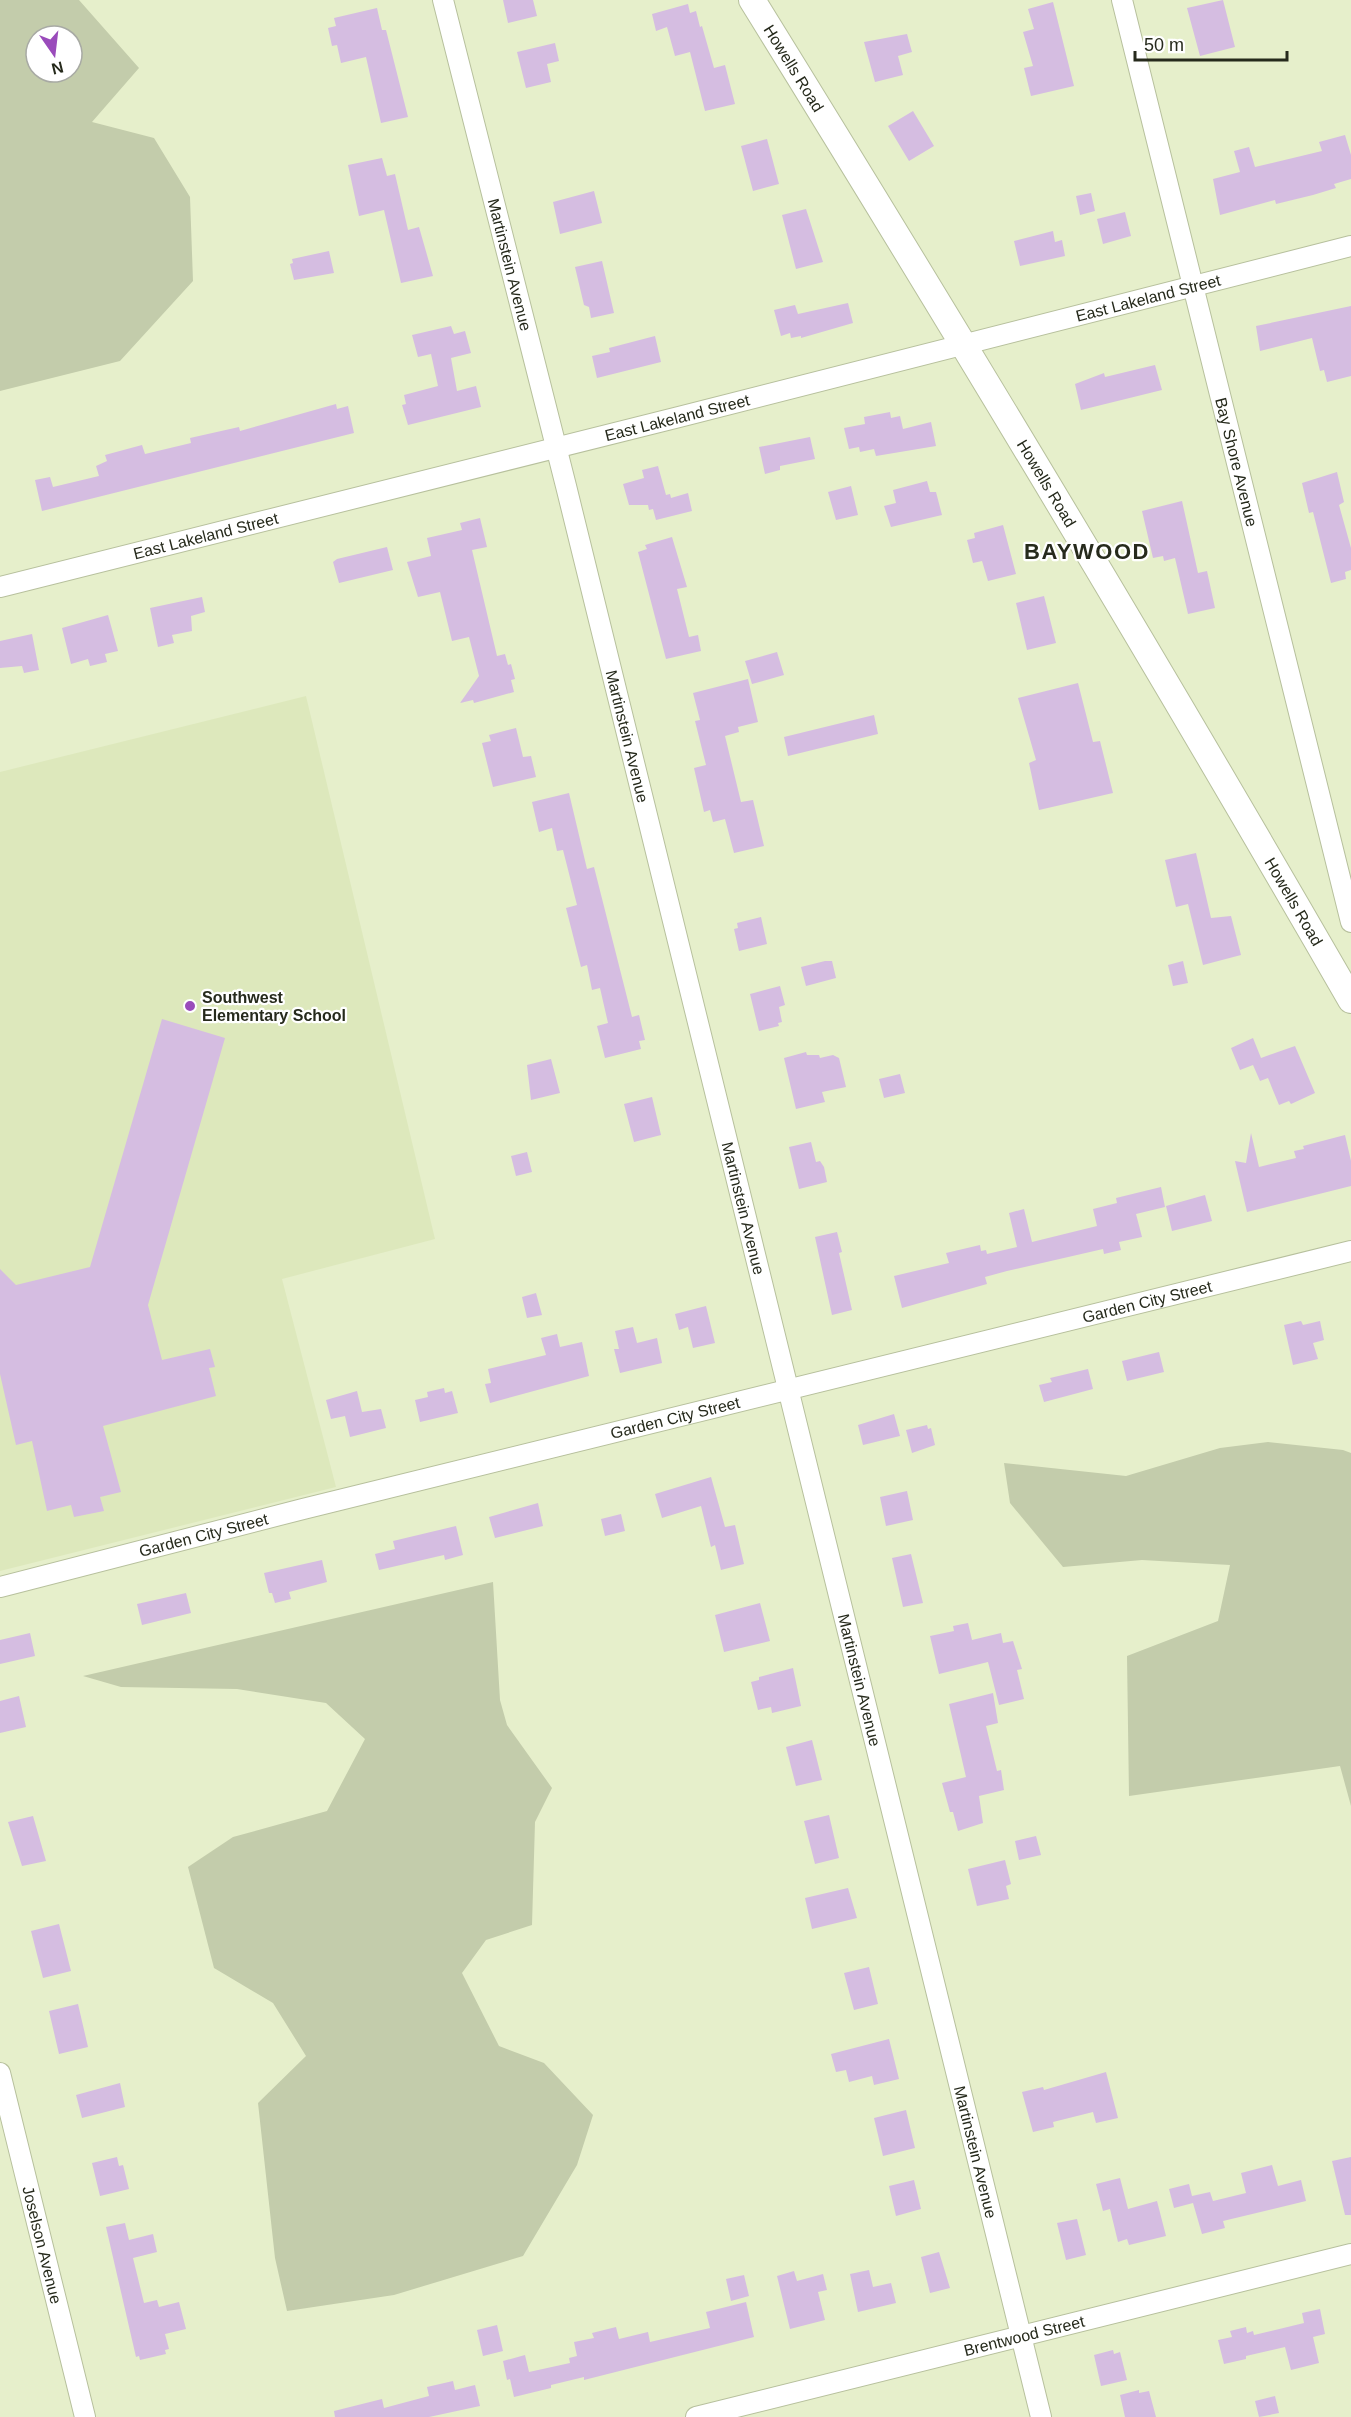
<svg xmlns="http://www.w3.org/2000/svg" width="1351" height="2417" viewBox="0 0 1351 2417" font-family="Helvetica,sans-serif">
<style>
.built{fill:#dde8bc}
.green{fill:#c3ccab;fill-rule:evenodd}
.building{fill:#d5bde1}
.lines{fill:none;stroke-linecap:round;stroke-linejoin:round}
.minor-casing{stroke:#b7c09d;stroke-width:22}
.tertiary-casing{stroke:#b7c09d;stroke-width:28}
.minor{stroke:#fff;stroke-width:20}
.tertiary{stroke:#fff;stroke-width:26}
.poi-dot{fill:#9a4bbb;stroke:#fff;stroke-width:2}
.labels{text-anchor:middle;stroke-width:4.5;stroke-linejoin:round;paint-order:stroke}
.street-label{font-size:16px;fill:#262a1c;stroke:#fff}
.poi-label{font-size:16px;font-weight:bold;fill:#262a1c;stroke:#fff;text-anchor:start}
.district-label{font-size:22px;font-weight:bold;letter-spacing:1.5px;fill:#262a1c;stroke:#fff}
</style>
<rect width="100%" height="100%" fill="#e6efcb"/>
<path class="built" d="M306,696L435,1239L282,1279L336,1487L0,1571V772Z"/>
<path class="green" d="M0,0H79L139,68L92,122L154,138L190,197L193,281L120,361L0,391ZM36,36H72V72H36Z
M1268,1442L1343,1450L1351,1453V1806L1340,1766L1129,1796L1127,1656L1218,1621L1230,1565L1142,1560L1063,1567L1010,1503L1004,1463L1126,1476L1220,1448Z
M493,1582L500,1700L507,1725L552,1788L535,1822L532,1925L486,1940L462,1973L499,2046L544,2063L593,2115L577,2165L523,2256L394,2295L287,2311L275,2258L258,2103L306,2056L273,2003L214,1968L188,1867L233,1837L327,1811L365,1739L326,1703L237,1689L121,1687L83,1676Z"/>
<path class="building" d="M503,0H533L537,16L508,23Z
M1223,0L1235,47L1200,56L1187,8Z
M1053,2L1074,86L1031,96L1024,68L1033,66L1023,32L1034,29L1028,9Z
M688,4L690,13L696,11L700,27L702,26L714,68L725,65L735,104L705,111L690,52L675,56L667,27L656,31L652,14Z
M377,8L382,30H386L408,117L381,123L366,57L341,63L337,45L332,46L328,28L336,26L334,18Z
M907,34L912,52L898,56L903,75L875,82L864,42Z
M555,43L559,61L547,64L551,82L526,88L517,52Z
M913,111L934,146L909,161L888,126Z
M1345,135L1351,155V179L1334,184L1336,188L1313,195L1276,204L1275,200L1220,215L1213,179L1240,172L1234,151L1249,147L1255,167L1322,151L1319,142Z
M767,139L779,184L753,191L741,146Z
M382,158L387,176L395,174L408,230L419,227L433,276L401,283L384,210L359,216L348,165Z
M594,191L602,223L560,234L553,202Z
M1091,193L1095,211L1080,215L1076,196Z
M806,209L823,262L796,269L782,215Z
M1125,212L1131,236L1103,244L1097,219Z
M1053,231L1055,242L1062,240L1065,256L1020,266L1014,241Z
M329,251L334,273L294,280L290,264L293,263L292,259Z
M602,261L614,313L591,318L589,307L584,305L575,267Z
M848,303L853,323L801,338V336L791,338L790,333L781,336L774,310L795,305L798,314Z
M1351,306V376L1327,382L1324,370L1320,371L1312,338L1260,351L1256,326Z
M451,326L454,334L465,331L471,353L451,358L457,391L476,386L481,407L408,425L402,405L406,404L404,395L438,386L431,354L418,357L412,335Z
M655,336L661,362L597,378L592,356L610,352L609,348Z
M1155,365L1162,390L1081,410L1075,384L1104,373L1105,377Z
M336,404L337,409L348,406L354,433L42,511L35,480L50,477L53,487L99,476L96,466L107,461L105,455L142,445L145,454L191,443L190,438L239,427L240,431Z
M890,412L891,418L900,416L903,429L931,422L936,446L876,456L874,449L860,452L859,447L849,449L844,428L865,424L864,417Z
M810,437L815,459L780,466V470L765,474L759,447Z
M658,466L666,495L670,494L671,498L688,493L692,511L656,520L653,509L649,510L648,505H629L623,484L644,478L642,470Z
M1337,472L1344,502L1339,505L1351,548V570L1345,572L1346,579L1331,583L1313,512L1309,513L1302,483Z
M927,481L930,492H936L942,515L891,527L884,506L896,503L893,490Z
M851,486L858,515L836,520L828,492Z
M1182,501L1198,573L1207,571L1215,608L1188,614L1175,558L1164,561L1163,556L1153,558L1142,511Z
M480,518L487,547L472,550L497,656L505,654L508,665L511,664L515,679L511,680L514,692L474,703L473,700L460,703L479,676L469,637L452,641L440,592L418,597L407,562L431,556L427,538L462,530L460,523Z
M1003,525L1016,574L988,581L982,561L973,563L967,540L975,538L974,533Z
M672,537L687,587L677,589L689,637L698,635L701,651L666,659L638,552L647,549L645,545Z
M387,547L393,570L339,583L333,562L337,559Z
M1044,596L1056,643L1027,650L1016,603Z
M202,597L205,612L191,616L192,631L172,635L174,643L158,647L150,608Z
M108,615L118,651L105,654L107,662L90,666L88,659L71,664L62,628Z
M32,634L39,670L24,673L22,666L0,668V641Z
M777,652L784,675L752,684L745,661Z
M748,679L758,722L738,727L739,732L725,736L741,802L753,800L764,846L734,853L725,819L713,822L710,810L704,812L694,768L706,765L695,721L700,720L693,693Z
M1078,683L1093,742L1100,741L1113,793L1039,810L1029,763L1036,760L1018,698Z
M874,715L878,734L788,756L784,737Z
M516,728L523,757L531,756L536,777L493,787L482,743L491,741L489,735Z
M569,793L587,869L594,867L632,1017L639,1015L645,1040L639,1041L641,1049L605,1058L597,1026L608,1023L600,988L592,990L587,965L581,967L566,908L577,905L563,850L557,851L552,828L539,832L532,802Z
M1196,853L1211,918L1231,916L1241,955L1203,965L1188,904L1176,907L1165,860Z
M761,917L767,944L739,951L734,929L738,928L737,923Z
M825,961H832L836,978L806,986L801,967Z
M1183,961L1188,983L1173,986L1168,965Z
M780,986L785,1005L779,1007L782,1022L778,1023L779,1026L759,1031L750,994Z
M162,1019L225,1038L148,1305L162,1360L210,1349L215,1367L209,1368L216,1396L103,1426L121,1492L100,1497L104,1511L74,1517L71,1505L47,1511L32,1441L16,1445L0,1374V1269L16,1285L90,1267Z
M1253,1038L1261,1058L1295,1046L1315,1093L1291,1104L1289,1101L1279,1105L1268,1078L1260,1081L1253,1065L1240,1070L1231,1048Z
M806,1052L807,1055H819L820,1058L833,1055L839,1058L846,1087L822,1092L825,1102L796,1109L784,1058Z
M551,1059L560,1093L531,1100L527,1065Z
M900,1074L905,1093L884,1098L879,1079Z
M652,1097L661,1135L634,1142L624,1104Z
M1251,1133L1259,1167L1296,1158L1294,1151L1304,1149L1303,1146L1345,1135L1351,1161V1186L1247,1212L1235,1161L1246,1163Z
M811,1142L816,1162L820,1161L824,1167L827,1182L799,1189L789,1147Z
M527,1152L532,1172L516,1176L511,1156Z
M1161,1187L1165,1207L1136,1214L1142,1237L1119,1242L1121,1250L1104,1254L1103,1249L1007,1271L985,1277L987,1284L902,1308L894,1276L949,1263L946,1253L980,1245L981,1251L986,1250L987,1254L1017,1247L1009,1213L1024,1209L1032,1242L1097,1226L1093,1209L1117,1203L1116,1198Z
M1205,1195L1212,1221L1172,1231L1166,1206Z
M837,1232L842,1252L839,1253L852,1310L832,1315L815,1237Z
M536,1293L542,1315L527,1318L522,1297Z
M706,1306L715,1343L693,1348L688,1327L679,1330L675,1314Z
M1301,1321L1303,1325L1320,1321L1324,1340L1313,1343L1318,1359L1293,1365L1284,1325Z
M633,1327L637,1343L657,1338L662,1363L620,1373L614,1349H619L615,1331Z
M557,1334L560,1347L582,1342L589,1376L490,1403L485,1384L491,1383L488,1369L546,1355L541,1338Z
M1159,1352L1164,1372L1127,1381L1122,1361Z
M1088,1369L1093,1389L1044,1402L1039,1385L1052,1382L1050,1378Z
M444,1388L445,1393L452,1391L458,1413L420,1422L415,1400L428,1397L427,1392Z
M357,1391L362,1412L381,1409L386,1428L350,1437L345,1416L331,1419L326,1400Z
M894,1414L900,1436L863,1445L858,1425Z
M927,1425L928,1429L931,1428L935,1445L912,1453L906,1430Z
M711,1477L725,1527L735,1525L744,1564L721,1570L715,1545L711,1547L701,1506L662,1518L655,1494Z
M907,1491L913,1520L886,1526L880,1497Z
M538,1503L543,1526L495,1538L489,1517Z
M621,1514L625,1531L605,1536L601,1519Z
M456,1526L463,1555L445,1560L444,1555L379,1570L375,1554L395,1549L393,1541Z
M911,1554L923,1603L903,1607L892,1558Z
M322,1560L327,1582L289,1592L291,1599L275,1603L272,1593H269L264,1573Z
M186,1593L191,1613L142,1625L137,1604Z
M760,1603L770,1641L724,1652L715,1615Z
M968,1623L972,1640L1001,1633L1003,1643L1013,1641L1022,1669L1017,1670L1024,1699L999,1705L988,1662L939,1674L930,1636L954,1631L953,1626Z
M30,1633L35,1656L0,1664V1640Z
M793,1668L801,1706L772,1713L771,1707L758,1710L751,1682L759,1680V1677Z
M993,1693L998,1723L986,1726L997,1771L1001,1770L1004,1790L979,1796L983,1823L958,1831L953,1812H950L942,1783L966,1777L949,1704Z
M19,1696L26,1727L0,1733V1701Z
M812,1740L822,1780L796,1786L786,1747Z
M829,1815L839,1858L815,1864L804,1821Z
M33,1816L46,1861L22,1866L8,1822Z
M1036,1836L1041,1855L1019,1860L1015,1841Z
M1005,1860L1011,1884L1006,1886L1009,1899L977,1906L968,1869Z
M848,1888L857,1918L812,1929L805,1898Z
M59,1924L71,1971L43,1978L31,1931Z
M869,1967L878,2004L854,2010L844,1973Z
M78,2004L88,2047L59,2054L49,2011Z
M889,2039L899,2079L874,2085L872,2076L849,2082L846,2070L836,2072L831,2054Z
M1106,2072L1118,2118L1096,2123L1093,2112L1053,2122L1054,2127L1033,2132L1022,2092L1043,2087L1044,2090Z
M120,2083L125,2107L82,2118L76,2095Z
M906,2110L915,2148L883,2156L874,2118Z
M117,2157L119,2166L123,2165L129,2189L100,2196L92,2163Z
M1351,2157V2215H1345L1332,2161Z
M1272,2165L1278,2186L1301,2180L1306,2201L1223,2221L1225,2228L1202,2234L1193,2203L1174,2208L1169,2189L1189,2184L1192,2196L1210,2192L1213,2201L1246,2193L1241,2173Z
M1120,2178L1128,2209L1157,2201L1166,2236L1129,2245L1127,2239L1118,2242L1110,2209L1103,2211L1096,2184Z
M914,2180L921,2209L896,2216L889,2186Z
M1077,2219L1086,2255L1066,2260L1057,2223Z
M125,2223L129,2240L153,2234L157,2252L133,2258L144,2303L157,2300L159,2307L179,2302L186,2329L165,2334L169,2349L165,2350L166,2354L140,2360L139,2356L136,2357L106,2227Z
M939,2252L950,2288L930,2293L921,2257Z
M869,2270L873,2287L891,2283L896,2303L858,2312L850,2274Z
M794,2271L797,2281L823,2274L827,2290L818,2292L825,2320L790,2329L777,2276Z
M744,2275L749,2296L731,2301L726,2279Z
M746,2302L754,2337L584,2380V2377L551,2385V2388L514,2397L510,2379L507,2380L503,2361L525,2355L529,2372L570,2363L569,2358L577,2356L574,2342L594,2338L592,2333L616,2327L619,2339L648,2332L650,2342L710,2328L706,2312Z
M1320,2309L1325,2334L1313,2337L1319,2363L1291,2370L1285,2347L1246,2356V2359L1224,2364L1218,2340L1232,2337L1230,2331L1246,2327L1247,2333L1253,2331L1254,2335L1304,2323L1302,2313Z
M497,2325L503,2351L483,2356L477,2330Z
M1113,2350L1114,2354L1120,2352L1127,2380L1101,2386L1094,2355Z
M453,2381L455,2390L475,2385L480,2406L429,2417H335L334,2411L382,2399L384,2408L429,2396L427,2387Z
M1139,2390V2393L1149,2391L1156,2417H1125L1120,2395Z
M1275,2396L1279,2413L1259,2417L1255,2401Z"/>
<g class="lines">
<defs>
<g id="minor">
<path id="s1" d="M443,0L566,486L1041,2417"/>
<path id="s2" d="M1122,0L1351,922"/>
<path id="s3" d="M0,587L679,417L1351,246"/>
<path id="s4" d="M0,1587L303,1509L1351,1251"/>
<path id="s5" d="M0,2073L85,2417"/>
<path id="s6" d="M696,2417L1351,2254"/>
</g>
<g id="tertiary">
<path id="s7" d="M752,0C957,331 1157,663 1351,1000"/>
</g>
</defs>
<use href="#minor" class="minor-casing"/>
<use href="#tertiary" class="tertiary-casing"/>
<use href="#minor" class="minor"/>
<use href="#tertiary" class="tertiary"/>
</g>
<circle class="poi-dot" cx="190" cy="1006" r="6"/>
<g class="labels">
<g class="street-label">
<text dy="6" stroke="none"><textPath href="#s7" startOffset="80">Howells Road</textPath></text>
<text dy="6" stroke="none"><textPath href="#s1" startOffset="273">Martinstein Avenue</textPath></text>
<text dy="6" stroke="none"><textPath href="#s3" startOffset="1184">East Lakeland Street</textPath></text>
<text dy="6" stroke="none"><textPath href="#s3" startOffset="698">East Lakeland Street</textPath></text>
<text dy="6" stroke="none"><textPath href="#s2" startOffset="476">Bay Shore Avenue</textPath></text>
<text dy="6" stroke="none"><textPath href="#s7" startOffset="566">Howells Road</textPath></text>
<text dy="6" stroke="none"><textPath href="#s3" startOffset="212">East Lakeland Street</textPath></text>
<text dy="6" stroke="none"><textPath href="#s1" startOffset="759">Martinstein Avenue</textPath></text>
<text dy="6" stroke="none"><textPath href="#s7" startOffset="1052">Howells Road</textPath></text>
<text dy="6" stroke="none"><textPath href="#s1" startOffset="1245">Martinstein Avenue</textPath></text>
<text dy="6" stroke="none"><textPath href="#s4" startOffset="1182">Garden City Street</textPath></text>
<text dy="6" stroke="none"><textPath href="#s4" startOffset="696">Garden City Street</textPath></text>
<text dy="6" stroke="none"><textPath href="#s4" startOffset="210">Garden City Street</textPath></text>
<text dy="6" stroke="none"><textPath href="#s1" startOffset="1731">Martinstein Avenue</textPath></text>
<text dy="6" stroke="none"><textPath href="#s1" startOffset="2217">Martinstein Avenue</textPath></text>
<text dy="6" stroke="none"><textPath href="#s5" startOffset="177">Joselson Avenue</textPath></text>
<text dy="6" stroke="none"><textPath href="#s6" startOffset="338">Brentwood Street</textPath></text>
</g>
<g class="poi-label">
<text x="202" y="1003">Southwest<tspan x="202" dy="18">Elementary School</tspan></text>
</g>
<g class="district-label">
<text x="1087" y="559">BAYWOOD</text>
</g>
</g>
<g transform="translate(54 54) rotate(166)"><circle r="28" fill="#ffffff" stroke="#a8aaa4" stroke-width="1.5"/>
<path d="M0-4.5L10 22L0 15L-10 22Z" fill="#9a4bbb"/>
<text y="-9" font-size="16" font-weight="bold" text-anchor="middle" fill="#262a1c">N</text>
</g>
<path d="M1135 51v9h152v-9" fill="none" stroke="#262a1c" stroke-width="3"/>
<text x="1144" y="51" font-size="18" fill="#262a1c" stroke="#ffffff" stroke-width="4.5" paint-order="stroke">50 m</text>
</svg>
